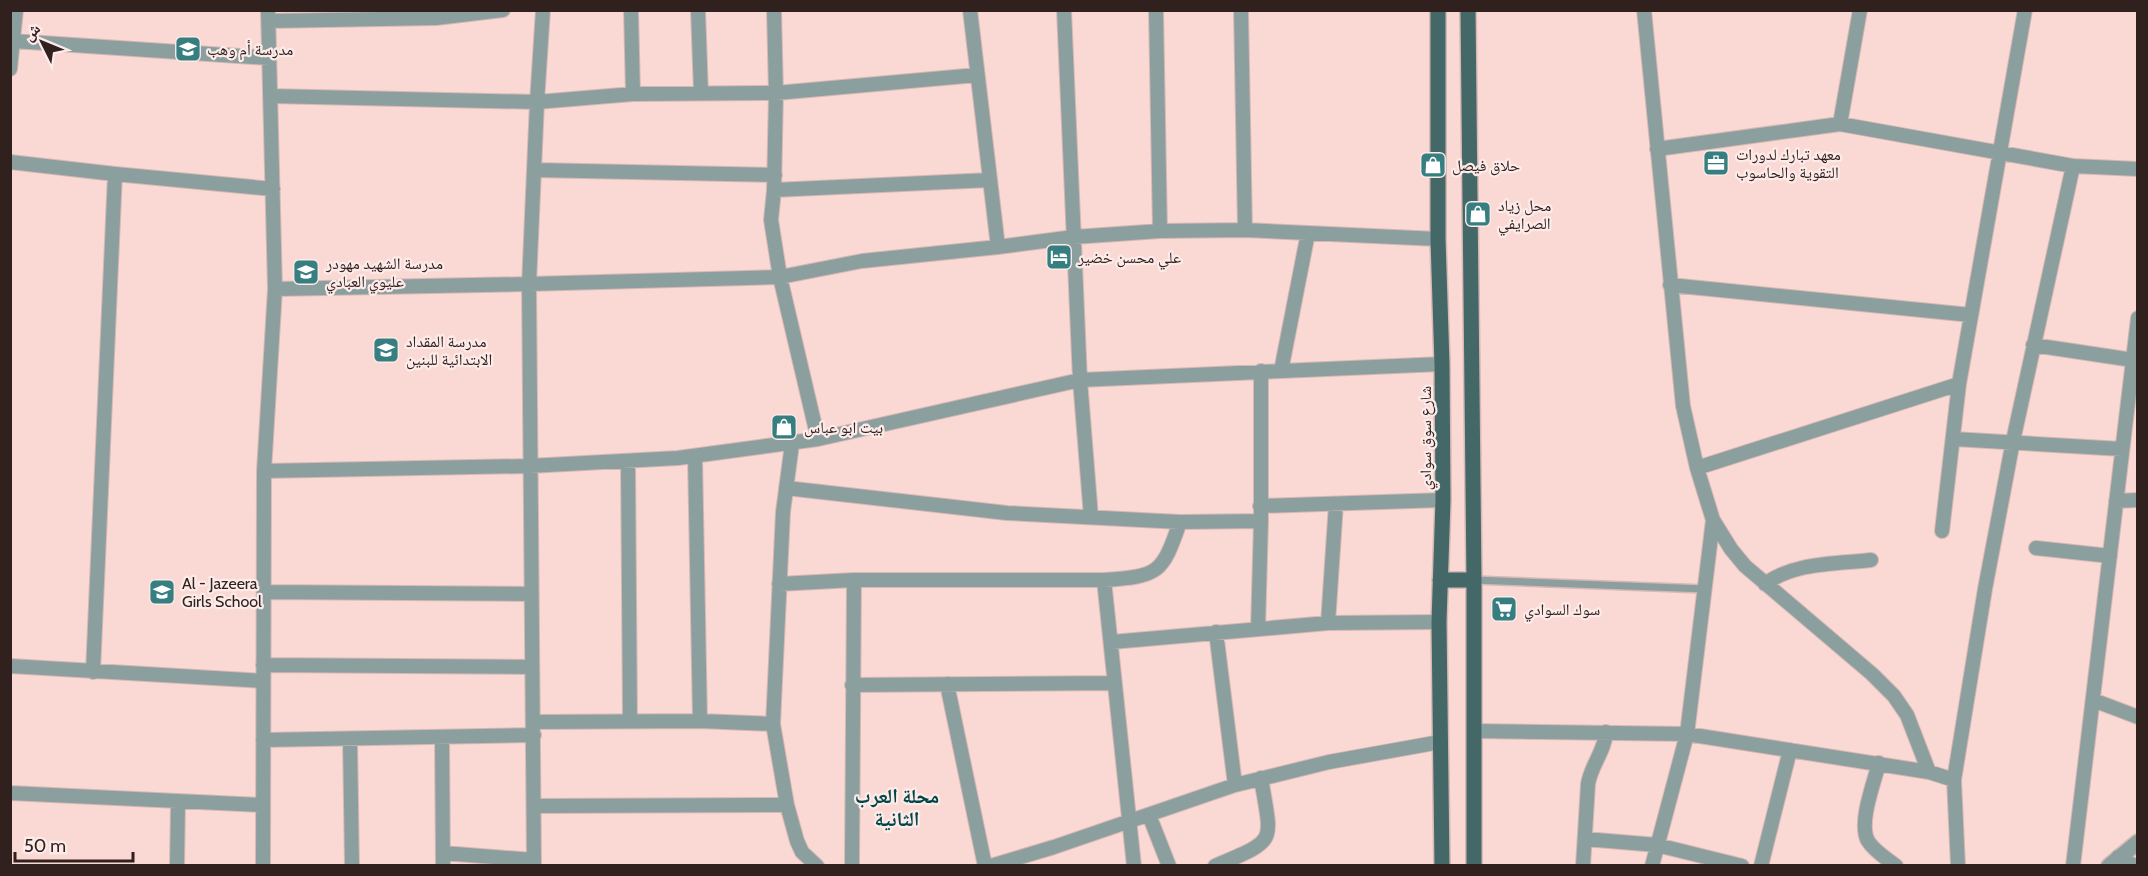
<svg xmlns="http://www.w3.org/2000/svg" width="2148" height="876" viewBox="0 0 2148 876" font-family="Cabin,'Noto Naskh Arabic',sans-serif">
<style>
.lines{fill:none;stroke-linecap:round;stroke-linejoin:round}
.service-casing{stroke:#d6b8b4;stroke-width:10}
.minor-casing{stroke:#d6b8b4;stroke-width:16}
.tertiary-casing{stroke:#d6b8b4;stroke-width:18}
.primary-casing{stroke:#d6b8b4;stroke-width:18}
.service{stroke:#8c9f9f;stroke-width:7}
.minor{stroke:#8c9f9f;stroke-width:14}
.tertiary{stroke:#8c9f9f;stroke-width:15}
.primary{stroke:#446768;stroke-width:15}
.labels{text-anchor:middle;stroke-width:4.5;stroke-linejoin:round;paint-order:stroke}
.poi-label{font-size:16px;fill:#30211f;stroke:#fcebe8;text-anchor:start}
.street-label{font-size:16px;fill:#30211f;stroke:#fcebe8}
.quarter-label{font-size:20px;font-weight:bold;fill:#014547;stroke:#fcebe8}
</style>
<rect width="100%" height="100%" fill="#fad9d5"/>
<g class="lines">
<defs>
<path id="service" d="M1474,580L1705,589"/>
<path id="minor" d="M631,10L633,94
M698,10L701,93
M774,10L776,93L774,190L771,220L780,277L818,439
M970,10L998,247
M1064,10L1080,380L1091,517
M1156,10L1160,231
M1241,10L1245,230
M1644,10L1683,406L1697,468L1713,520L1731,549L1745,566L1872,674L1894,696L1907,715L1929,772
M269,21L436,18L503,10
M13,41L269,58
M10,69L16,10
M270,96L537,102L633,94L776,93L977,75
M1840,124L1860,10
M1657,149L1840,124L2073,166L2138,169
M10,162L115,174L273,189
M534,170L775,175
M774,190L990,180
M1670,285L1971,315
M275,289L529,284L780,277L862,261L998,247L1074,237L1160,231L1245,230L1438,239
M2033,345L2133,360
M1281,371L1308,233
M1954,439L2122,449
M792,444L783,512L773,724L787,805L797,841L802,852L817,866
M695,456L700,721
M628,461L630,721
M1697,468L1959,384
M264,471L529,466L678,458L818,439L1080,380L1442,364
M786,488L1007,513L1180,522L1261,521
M2116,501L2138,500
M1260,506L1443,500
M1942,531L1959,384L2025,10
M2036,548L2110,556
M1104,580L1134,866
M779,584L854,580H1104C1159,576 1162,574 1180,522
M1765,584C1795,562 1835,564 1871,560
M264,592L531,594
M1328,623L1336,504
M1258,629L1261,521V371
M1216,632L1235,785
M1112,642L1328,623L1439,622
M263,665L532,667
M10,666L263,681
M93,672L115,174
M947,684L985,866
M852,685L1115,683
M2093,700L2138,717
M533,722L700,721L773,724
M1474,731L1687,734L1929,772L1954,780
M442,737L443,866
M350,739L352,866
M263,740L534,735
M1879,763C1874,783 1858,823 1868,841C1874,851 1886,858 1896,866
M10,793L262,805
M535,806L787,805
M1149,815L1169,866
M1585,839L1657,845L1742,866
M443,853L534,860
M2118,857L2135,866
M177,866L178,802
M263,866L264,471L275,289L268,10
M534,866L529,284L537,102L543,10
M852,866L854,580
M991,866L1054,847L1235,785L1329,762L1440,742
M1215,866C1278,839 1272,845 1261,778
M1583,866L1588,784C1591,765 1605,751 1606,732
M1652,866L1687,734L1713,520
M1761,866L1790,750
M1958,866L1954,780L1985,589L2013,441L2073,166
M2073,866L2138,318"/>
<path id="tertiary" d="M2109,866L2138,842"/>
<path id="primary" d="M1438,10V239L1442,364L1443,500L1439,622L1442,866
M1468,10L1474,580V866
M1440,580H1474"/>
</defs>
<use href="#service" class="service-casing"/>
<use href="#minor" class="minor-casing"/>
<use href="#tertiary" class="tertiary-casing"/>
<use href="#primary" class="primary-casing"/>
<use href="#service" class="service"/>
<use href="#minor" class="minor"/>
<use href="#tertiary" class="tertiary"/>
<use href="#primary" class="primary"/>
</g>
<defs>
<symbol id="school-square" viewBox="-11 -11 22 22"><rect x="-9" y="-9" width="18" height="18" rx="4" fill="#367e80" stroke="#fcebe8"/><path d="M0-5L7-2L0 1L-7-2ZM-4 1L0 2.5L4 1V4Q0 6-4 4Z" fill="#fff"/></symbol>
<symbol id="office-square" viewBox="-11 -11 22 22"><rect x="-9" y="-9" width="18" height="18" rx="4" fill="#367e80" stroke="#fcebe8"/><path d="M-6-3h4V-5.5h4V-3h4V5H-6ZM-1-4.5V-3h2v-1.5ZM-6 0V1H6V0Z" fill="#fff"/></symbol>
<symbol id="shop-square" viewBox="-11 -11 22 22"><rect x="-9" y="-9" width="18" height="18" rx="4" fill="#367e80" stroke="#fcebe8"/><path d="M-5-2.5h2.3a2.7 3.5 0 0 1 5.4 0H5L5.5 6h-11ZM-1.5-2.5h3a1.5 2.3 0 0 0-3 0Z" fill="#fff"/></symbol>
<symbol id="hotel-square" viewBox="-11 -11 22 22"><rect x="-9" y="-9" width="18" height="18" rx="4" fill="#367e80" stroke="#fcebe8"/><path d="M-6-4.5h1.5V1H6V5H4.5V3h-9V5H-6ZM-4 0a1.8 1.8 0 1 1 3.6 0ZM.5 0V-2.5h3Q6-2.5 6 0Z" fill="#fff"/></symbol>
<symbol id="supermarket-square" viewBox="-11 -11 22 22"><rect x="-9" y="-9" width="18" height="18" rx="4" fill="#367e80" stroke="#fcebe8"/><path d="M-6-5.5h2.5l.6 2H6L4.5 2H-2.5L-4.4-4H-6ZM-1.5 3.2a1.3 1.3 0 1 0 .1 0ZM3 3.2a1.3 1.3 0 1 0 .1 0Z" fill="#fff"/></symbol>
</defs>
<g fill-rule="evenodd">
<use href="#school-square" x="173" y="34" width="30" height="30"/>
<use href="#office-square" x="1701" y="148" width="30" height="30"/>
<use href="#shop-square" x="1418" y="150" width="30" height="30"/>
<use href="#shop-square" x="1463" y="199" width="30" height="30"/>
<use href="#hotel-square" x="1044" y="242" width="30" height="30"/>
<use href="#school-square" x="291" y="257" width="30" height="30"/>
<use href="#school-square" x="371" y="335" width="30" height="30"/>
<use href="#shop-square" x="769" y="412" width="30" height="30"/>
<use href="#school-square" x="147" y="577" width="30" height="30"/>
<use href="#supermarket-square" x="1489" y="594" width="30" height="30"/>
</g>
<g class="labels">
<g class="poi-label">
<text x="207" y="55">مدرسة أم وهب</text>
<text x="1736" y="160">معهد تبارك لدورات<tspan x="1736" dy="18">التقوية والحاسوب</tspan></text>
<text x="1452" y="171">حلاق فيصل</text>
<text x="1498" y="211">محل زياد<tspan x="1498" dy="18">الصرايفي</tspan></text>
<text x="1078" y="263">علي محسن خضير</text>
<text x="326" y="269">مدرسة الشهيد مهودر<tspan x="326" dy="18">عليوي العبادي</tspan></text>
<text x="406" y="347">مدرسة المقداد<tspan x="406" dy="18">الابتدائية للبنين</tspan></text>
<text x="804" y="433">بيت ابو عباس</text>
<text x="182" y="589">Al - Jazeera<tspan x="182" dy="18">Girls School</tspan></text>
<text x="1524" y="615">سوك السوادي</text>
</g>
<g class="street-label">
<text transform="translate(1425 438) rotate(-90)" y="6">شارع سوق سوادي</text>
</g>
<g class="quarter-label">
<text x="897" y="803">محلة العرب<tspan x="897" dy="23">الثانية</tspan></text>
</g>
</g>
<rect width="2148" height="876" fill="none" stroke="#30211f" stroke-width="24"/>
<g transform="translate(42 42) rotate(313)" stroke="#fcebe8" stroke-width="4.5" paint-order="stroke">
<path d="M0-4.5L10 22L0 15L-10 22Z" fill="#30211f"/>
<text y="-9" font-size="16" font-weight="bold" text-anchor="middle" fill="#30211f">ش</text>
</g>
<path d="M15 852v9h118v-9" fill="none" stroke="#30211f" stroke-width="3"/>
<text x="24" y="852" font-size="18" fill="#30211f" stroke="#fcebe8" stroke-width="4.5" paint-order="stroke">50 m</text>
</svg>
